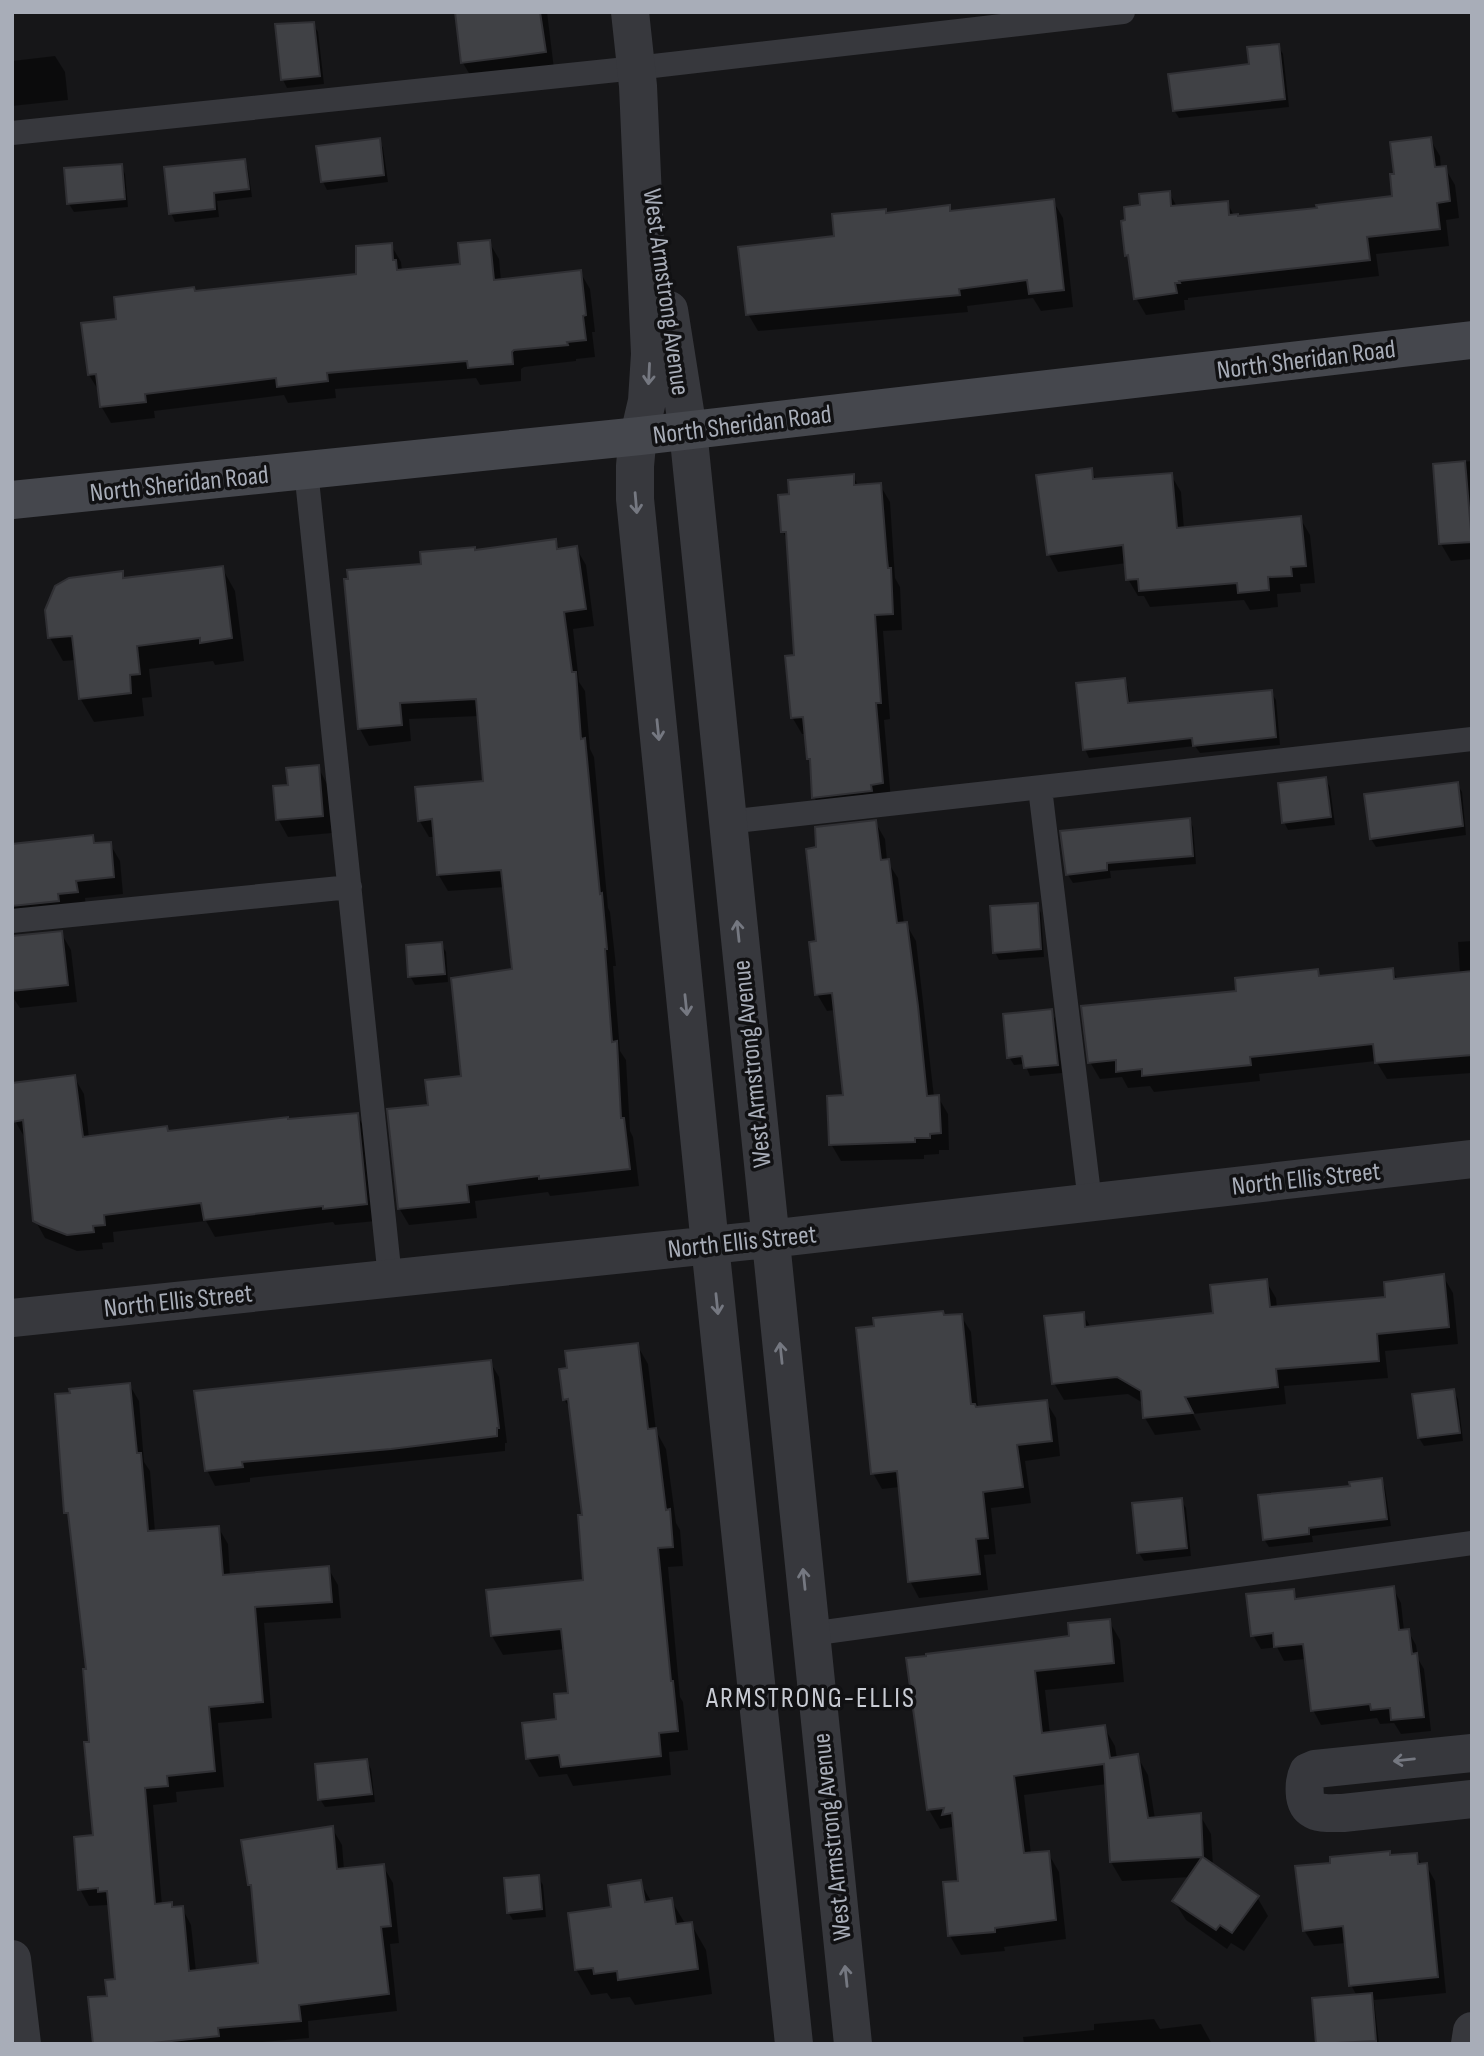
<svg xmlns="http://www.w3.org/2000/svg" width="1484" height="2056" viewBox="0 0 1484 2056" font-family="'Sofia Sans Condensed',sans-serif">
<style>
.shadow{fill:#0007}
.building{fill:#404145;stroke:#303034;stroke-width:2}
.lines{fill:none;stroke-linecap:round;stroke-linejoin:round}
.service{stroke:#37383d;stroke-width:24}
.minor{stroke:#37383d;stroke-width:38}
.tertiary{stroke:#37383d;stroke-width:38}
.secondary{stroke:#45474d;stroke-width:38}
.oneway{stroke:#757881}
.labels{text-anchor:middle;stroke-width:7;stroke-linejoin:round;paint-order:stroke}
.street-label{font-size:26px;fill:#a8adb8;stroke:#111113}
.neighbourhood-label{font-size:28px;letter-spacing:2px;fill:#c9ccd4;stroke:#111113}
</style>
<rect width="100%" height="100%" fill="#161618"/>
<path class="shadow" d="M458,12H547L554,69L473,80L463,63Z
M313,24L318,32L324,84L287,88L283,80Z
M1278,46L1283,54L1289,107L1179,118L1174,110L1251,65Z
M55,56L65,72L68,100L12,106V61Z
M1430,139L1440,156L1441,168H1445L1455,185L1459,218L1446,220L1449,246L1376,254L1379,276L1188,298V300H1184L1185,310L1146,315L1136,298L1131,263L1127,255L1142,207L1169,192L1177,207L1227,202L1234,216L1238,217L1319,209L1394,197L1396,175Z
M379,140L383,148L388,182L327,190L323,182Z
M244,161L248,169L252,197L217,201L219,217L175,222L171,213Z
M121,165L125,174L128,207L74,212L69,204Z
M1053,201L1063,218L1073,307L1041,311L1033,298L967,306L968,312L758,331L748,314L836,237L885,211L887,214L949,207L952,212Z
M489,242L499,259L501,281L580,272L590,289L595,332H592L595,357L576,359V361L524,367L521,369V381L480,385L476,378L335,389L336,398L288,403L284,395L154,411L155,418L111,423L101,406L100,393L89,375L83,324L118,320L195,293L358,276L391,245L401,262L402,271L462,266Z
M1472,461V559L1451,561L1441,544L1435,465Z
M1091,470L1097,481L1171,475L1181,492L1184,529L1300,518L1310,535L1315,583L1300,584L1301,592L1277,594L1278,607L1250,610L1244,600L1150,607L1144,596H1138L1128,579L1127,563L1058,572L1049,555Z
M853,476L859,487L880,485L890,502L895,578L900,587L902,630L883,631L890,719L884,720L891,800L824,814L814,797L812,763L809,759L807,734H802L792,717L796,656L789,543L783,532L791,495Z
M555,541L560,550L576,548L586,565L594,626L573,629L579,682L585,691L590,749L594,757L608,908L610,912L616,966H613L620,1051L626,1060L630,1131L633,1137L639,1186L550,1196L548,1192L475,1201L477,1218L409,1225L399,1208L430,1106L463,1077L514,970L505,887L448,891L438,874L436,837H429L419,820L485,782L479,716L409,719L411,741L369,746L360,729L423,566L476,552Z
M222,568L235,591L244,661L215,665L213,661L149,669L152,697L142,698L144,716L94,722L80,698L76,660L63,661L50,638L122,573L125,580Z
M1124,680L1128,688L1130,705L1271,692L1276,700L1280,745L1200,753L1195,746L1089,758L1085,749Z
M318,767L327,784L332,833L288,837L278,819L289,787Z
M1325,779L1330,787L1335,825L1288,830L1284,822Z
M1457,784L1462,792L1466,835L1376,847L1371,839Z
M1189,819L1193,827L1196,864L1110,871L1111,878L1073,883L1068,875L1062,833Z
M875,822L885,839L887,861L898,878L904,924H906L916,941L934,1097H938L948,1114L949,1150H939V1154L924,1155V1159L841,1161L831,1144L844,1096L835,1010L827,1011L817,994L818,849Z
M92,837L97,845L110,844L120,861L123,894L85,898L86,909L12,917V846Z
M1037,905L1041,913L1044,957L999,960L995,952Z
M61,933L71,950L77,1002L20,1008L12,996V936Z
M1472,941V1073L1387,1079L1376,1061L1259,1074L1260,1081L1154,1092L1150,1086L1128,1088L1122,1077L1100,1079L1090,1062L1238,992L1318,971L1321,977L1392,970L1398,980L1460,974L1458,942Z
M441,944L446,952L448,982L415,985L410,976Z
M1051,1011L1055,1019L1062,1073L1030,1076L1025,1064L1014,1065L1009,1057Z
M74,1077L84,1094L89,1138L166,1128L169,1132L357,1115L367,1132L376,1221L335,1225L333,1222L215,1237L206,1221L113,1232L114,1242L102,1243L103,1249L77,1251L45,1238L35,1220L26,1138H25L15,1121Z
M1443,1276L1453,1293L1458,1344L1385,1351L1388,1378L1284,1386L1286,1404L1193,1414L1201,1430L1155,1435L1145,1418L1143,1403L1128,1394L1064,1400L1054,1383L1083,1314L1091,1328L1215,1315L1266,1281L1276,1298L1277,1308L1387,1298Z
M961,1316L971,1332L978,1409L1046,1402L1056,1418L1060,1456L1025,1461L1031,1503L991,1508L996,1554L984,1555L988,1590L919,1598L910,1581L900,1487L882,1489L873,1473L945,1317Z
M637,1345L648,1364L656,1431L666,1449L676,1523L680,1530L683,1566L668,1567L680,1697L683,1702L688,1750L669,1752L671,1775L573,1786L567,1774L539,1777L528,1758L558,1720L569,1694L565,1649L503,1655L492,1636L488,1591L584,1582V1516L571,1411L564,1399Z
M490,1362L499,1377L507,1443H505V1451L250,1478V1482L215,1486L207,1470Z
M129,1384L139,1401L144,1462L150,1471L155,1532L218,1527L228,1544L230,1576L328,1568L338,1585L341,1618L264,1623L272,1718L218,1723L224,1787L176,1792L177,1802L153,1805L162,1905L171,1904L174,1909L182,1908L191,1925L196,1972L260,1965L254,1891L250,1885L332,1828L342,1845L344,1870L383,1866L393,1883L399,1943L390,1944L397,2011L308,2021L309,2038L241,2044H96L109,1997L117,1980L109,1908L108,1905L89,1906L80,1889L95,1837L88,1670L71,1521L66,1512Z
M1453,1391L1458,1399L1463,1441L1424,1446L1419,1438Z
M1381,1479L1385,1488L1391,1526L1312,1536L1313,1542L1269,1547L1264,1539L1352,1488Z
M1181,1500L1186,1508L1191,1556L1144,1561L1139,1553L1134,1505Z
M1393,1588L1401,1603L1404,1631H1408L1416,1645L1418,1659L1424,1669L1431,1731L1401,1734L1394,1723L1380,1724L1377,1718L1321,1725L1313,1710L1306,1659L1284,1661L1277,1647L1261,1649L1253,1635L1293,1591L1298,1600Z
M1109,1621L1120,1640L1124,1682L1045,1690L1050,1734L1104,1727L1115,1746L1117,1759L1137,1756L1148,1775L1155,1819L1200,1815L1211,1834L1213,1866L1257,1897L1268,1916L1244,1951L1231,1943L1227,1949L1186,1920L1174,1901L1191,1877L1122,1881L1111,1862L1107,1784L1024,1795L1031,1854L1048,1853L1059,1872L1066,1939L1004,1947L1005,1951L961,1955L950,1936L960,1882L955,1833L952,1827L940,1829L929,1810L908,1660L1071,1638Z
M366,1761L371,1769L375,1802L325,1807L320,1799Z
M1389,1853L1391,1856L1416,1854L1422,1865H1426L1435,1881L1446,1993L1374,2000L1379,2044H1318L1357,1996L1351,1985L1346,1943L1314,1946L1304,1930L1332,1865Z
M538,1877L543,1885L546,1917L513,1920L508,1912Z
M640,1882L652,1903L671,1900L686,1925L691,1924L706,1950L712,1994L635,2005L630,1997L611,1999L607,1993L591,1995L576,1969L613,1908Z
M1154,2019L1160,2029L1201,2024L1212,2044H1024L1023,2037L1094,2030V2024Z"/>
<path class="building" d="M455,12H540L546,52L461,63Z
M314,22L320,76L281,80L275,24Z
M1279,44L1285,99L1173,111L1168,74L1249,64L1247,47Z
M1431,137L1435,167L1446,166L1450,201L1437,203L1440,229L1367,237L1370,260L1179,281L1180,283H1175L1177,293L1134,299L1128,255L1125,256L1121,221L1125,220L1124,207L1140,205L1139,194L1170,191L1171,206L1228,201L1229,215L1238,214V216L1317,208L1316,205L1392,196L1390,174H1394L1390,142Z
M380,138L384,175L321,182L316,146Z
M245,159L249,189L214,193L215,209L169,214L164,167Z
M122,164L125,199L67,204L64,168Z
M1054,199L1064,290L1029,294L1027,280L959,289L960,295L746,315L738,247L834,236L832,214L886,209V213L950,205V211Z
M490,240L494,280L581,270L586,315L583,316L586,340L567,342L568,345L514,350L512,352L513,364L468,368L467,361L327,373L328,381L277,387L276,378L145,394L146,402L100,407L96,374L88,375L81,323L116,319L114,297L194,287L195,291L356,274V246L392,243L393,260H396L397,270L460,264L458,243Z
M1465,461L1472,542L1439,544L1433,464Z
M1092,468L1093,479L1172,473L1177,528L1301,516L1306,566L1291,567L1292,576L1268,577L1269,590L1238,593L1237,583L1139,591L1138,579L1126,580L1123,545L1047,555L1036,475Z
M854,474V485L881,483L887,559L888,568H891L893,614L875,615L881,703H876L883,783L871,785L872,791L812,798L810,759H807L803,717L791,718L785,656L794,655L786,532H781L778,495L789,494L788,480Z
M556,539L557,549L577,546L586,609L564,612L572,672H576L581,739L585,738L600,894L602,893L607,949H605L612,1042L617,1041L621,1118H624L630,1169L539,1179V1176L467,1185L469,1202L398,1209L387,1109L428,1105L425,1080L461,1076L451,978L512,969L501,870L437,875L432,819L418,821L415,787L483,781L476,699L400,703L402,725L358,729L344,579H348L347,570L421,564L420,552L475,547V550Z
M223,566L232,638L200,643V638L137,646L140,674L130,675L131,693L79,699L72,636L48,638L45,610L55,586L69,578L123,571V578Z
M1125,678L1128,703L1272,690L1276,737L1193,746L1192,738L1083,750L1076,683Z
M319,765L323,816L276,820L273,786L288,785L286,768Z
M1326,777L1331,817L1282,823L1278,783Z
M1458,782L1463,826L1370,839L1364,794Z
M1190,818L1193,856L1107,863V870L1066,875L1060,831Z
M876,820L881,860L889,859L897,923L907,922L918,1006L927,1096L939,1095L941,1133L930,1134V1138H915V1142L829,1145L827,1096L843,1095L832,993L815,995L809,942L816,941L806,849L816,847L815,827Z
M93,835L94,843L111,842L114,877L76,881L78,892L58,894L59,901L12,906V844Z
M1038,903L1041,949L993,953L990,906Z
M62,931L68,985L12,991V936Z
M442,942L445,974L408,977L406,945Z
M1393,968L1394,979L1472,971V1055L1375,1063L1373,1044L1250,1057L1251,1065L1142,1076V1069L1116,1072V1060L1088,1063L1081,1006L1236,991L1235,978L1318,969L1319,976Z
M1052,1009L1058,1065L1024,1068L1022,1056L1007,1058L1003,1014Z
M75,1075L83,1137L167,1126L168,1131L288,1117V1119L358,1113L367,1204L323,1209V1206L204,1220L201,1203L104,1215L105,1225L93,1226L94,1232L67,1235L41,1225L33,1221L23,1120L12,1122V1083Z
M1444,1274L1449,1327L1377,1334L1379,1361L1276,1369L1278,1387L1185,1397L1193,1413L1143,1418L1141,1391L1117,1377L1052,1384L1044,1316L1084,1312L1085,1327L1213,1313L1210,1285L1267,1279L1270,1307L1385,1297L1384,1282Z
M943,1311L944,1315L962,1314L971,1404H975L976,1407L1047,1400L1052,1441L1017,1445L1023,1487L983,1492L988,1538L976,1539L980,1574L908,1582L897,1471L871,1474L856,1328L874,1326L873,1318Z
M638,1343L648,1429L656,1428L666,1510L670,1509L673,1547L658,1548L671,1681H673L678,1731L659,1733L661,1756L561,1767L559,1755L526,1759L522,1723L556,1719L554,1694L568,1693L561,1629L491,1636L486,1590L583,1580L578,1515H582L568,1399L563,1400L559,1369L567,1368L565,1351Z
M491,1360L499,1428H497V1436L391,1449L242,1462L243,1467L205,1471L194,1391Z
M130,1383L137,1453H141L148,1531L219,1526L223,1575L329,1566L332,1602L255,1607L263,1702L209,1707L215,1771L167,1776L168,1786L145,1788L155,1904L172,1902V1907L183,1906L189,1971L258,1963L251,1885H248L241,1840L333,1826L337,1869L384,1864L391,1926L381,1927L389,1994L299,2005L301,2021L218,2028L219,2036L143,2044H93L88,1997L107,1996L105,1980L115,1979L107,1891L98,1892V1888L78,1890L74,1837L93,1835L84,1742H89L83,1669H86L68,1513H64L55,1394L70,1393L69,1389Z
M1454,1389L1460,1433L1418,1438L1412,1394Z
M1382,1478L1387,1519L1309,1528V1534L1263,1540L1258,1495L1350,1486L1349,1482Z
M1182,1498L1187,1548L1137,1553L1132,1503Z
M1394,1586L1399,1630L1409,1629L1412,1654L1417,1653L1424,1717L1391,1720L1390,1708L1371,1710L1370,1704L1311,1711L1303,1644L1274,1647L1273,1633L1251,1636L1246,1594L1294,1589L1295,1599Z
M1110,1619L1114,1663L1035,1671L1042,1733L1105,1725L1110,1758L1138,1754L1148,1818L1201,1813L1203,1857L1259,1896L1232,1933L1220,1925L1216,1930L1172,1901L1202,1857L1110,1862L1104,1764L1014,1776L1024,1853L1049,1851L1056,1920L995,1928V1932L948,1936L943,1882L958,1881L952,1813L942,1815L944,1808L927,1810L906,1658L926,1656V1654L1069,1636L1068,1623Z
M367,1759L372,1794L318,1800L315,1764Z
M1390,1851V1855L1417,1853L1418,1864L1427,1863L1438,1977L1349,1986L1343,1926L1303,1931L1295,1866L1330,1863V1857Z
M539,1875L542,1909L507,1913L504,1878Z
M641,1880L645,1902L672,1898L676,1924L692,1922L698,1969L618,1980L617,1971L594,1974L593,1968L575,1970L568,1913L611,1907L608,1885Z
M1372,1993L1376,2041L1316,2044L1312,1998Z"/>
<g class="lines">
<path class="service" d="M12,133L636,68L1123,12
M306,470L390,1278
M1040,788L1090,1202
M727,822L1472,739
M12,921L350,887
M810,1634L1472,1543"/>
<path class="minor" d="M630,12L638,86L650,354L647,401L637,444L635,466V499L710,1245L794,2044
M669,310L688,430L853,2044
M12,1318L769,1239L1472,1159
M1472,1753L1315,1769L1308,1772C1304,1780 1304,1787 1305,1796C1308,1816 1326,1813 1343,1813L1472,1799
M1470,2044L1472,2031"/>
<path class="tertiary" d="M12,1959L22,2044"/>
<path class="secondary" d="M12,500L640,436L1472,340"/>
</g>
<defs><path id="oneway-shaft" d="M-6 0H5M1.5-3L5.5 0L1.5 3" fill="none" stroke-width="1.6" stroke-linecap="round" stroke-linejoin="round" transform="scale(1.75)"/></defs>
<g class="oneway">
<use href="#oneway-shaft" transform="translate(649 374) rotate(93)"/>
<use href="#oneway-shaft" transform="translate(636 503) rotate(85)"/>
<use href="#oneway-shaft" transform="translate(658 730) rotate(84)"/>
<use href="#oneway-shaft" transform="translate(738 931) rotate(-96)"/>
<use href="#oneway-shaft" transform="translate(686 1005) rotate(84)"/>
<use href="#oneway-shaft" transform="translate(717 1304) rotate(84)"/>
<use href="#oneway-shaft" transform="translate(781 1353) rotate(-96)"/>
<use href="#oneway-shaft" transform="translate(804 1579) rotate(-96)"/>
<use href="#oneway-shaft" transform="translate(1404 1760) rotate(174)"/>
<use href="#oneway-shaft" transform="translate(846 1976) rotate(-96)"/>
</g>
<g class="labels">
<g class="street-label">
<text transform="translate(667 292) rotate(82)" y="9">West Armstrong Avenue</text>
<text transform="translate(1306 359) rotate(-7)" y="9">North Sheridan Road</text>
<text transform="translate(742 424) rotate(-7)" y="9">North Sheridan Road</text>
<text transform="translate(179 483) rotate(-6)" y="9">North Sheridan Road</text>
<text transform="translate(751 1064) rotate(-96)" y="9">West Armstrong Avenue</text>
<text transform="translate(1306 1178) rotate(-6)" y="9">North Ellis Street</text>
<text transform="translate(742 1241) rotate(-6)" y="9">North Ellis Street</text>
<text transform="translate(178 1300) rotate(-6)" y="9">North Ellis Street</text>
<text transform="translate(831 1837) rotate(-96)" y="9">West Armstrong Avenue</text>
</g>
<g class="neighbourhood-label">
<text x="811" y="1707">ARMSTRONG-ELLIS</text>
</g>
</g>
<rect width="1484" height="2056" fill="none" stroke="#a8adb8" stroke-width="28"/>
</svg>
